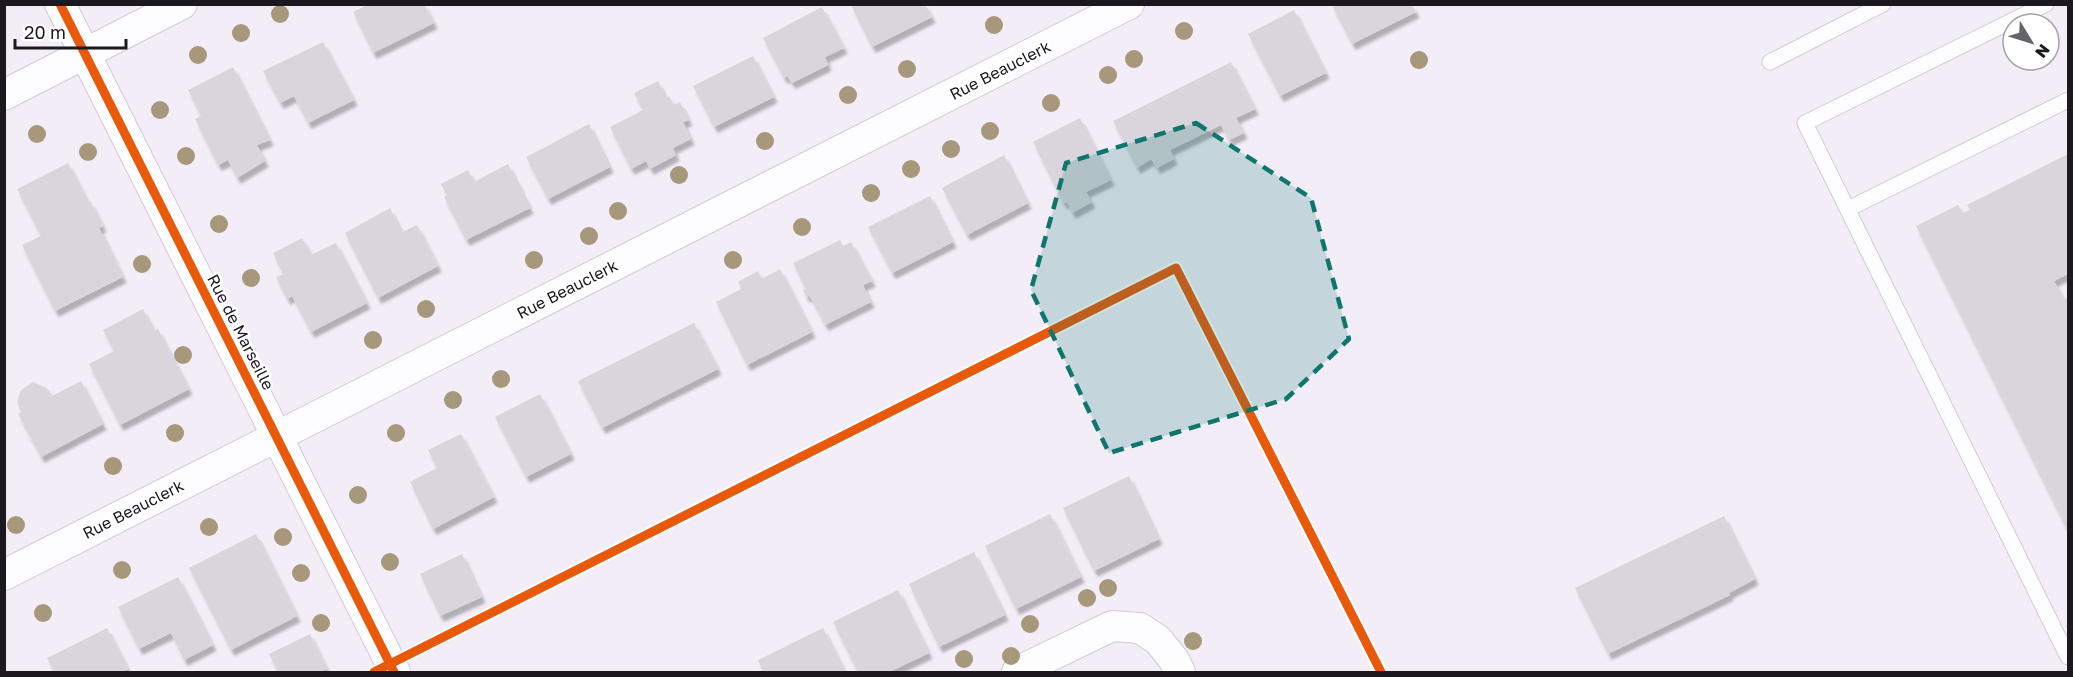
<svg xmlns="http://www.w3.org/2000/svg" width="2073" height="677" viewBox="0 0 2073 677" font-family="'Golos Text',sans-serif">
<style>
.building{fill:#dad5dd;filter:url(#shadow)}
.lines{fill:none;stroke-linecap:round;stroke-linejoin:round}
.service-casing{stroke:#d0cbd4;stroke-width:17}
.minor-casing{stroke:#d0cbd4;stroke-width:32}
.service{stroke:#fdfcfe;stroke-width:15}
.minor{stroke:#fdfcfe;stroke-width:30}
.cycleway-casing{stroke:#fff;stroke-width:13}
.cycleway{stroke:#e8590c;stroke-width:9}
.tree{fill:#a7987b}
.marked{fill:#0f766e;fill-opacity:0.2;stroke:#0f766e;stroke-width:4.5;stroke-dasharray:12 8;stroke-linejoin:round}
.labels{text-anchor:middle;stroke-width:5;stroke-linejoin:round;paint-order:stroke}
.street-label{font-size:16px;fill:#1c181f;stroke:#fff}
</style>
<defs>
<filter id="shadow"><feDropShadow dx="3.5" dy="6" stdDeviation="1.5" flood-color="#0004"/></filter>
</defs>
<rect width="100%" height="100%" fill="#f3edf8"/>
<path class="building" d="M369,4H424L434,23L373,53L353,12Z
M853,4H925L932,17L872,47L851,5Z
M1332,5H1412L1416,12L1352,44Z
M822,7L844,48L825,57L828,65L792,83L787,76L784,78L763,38Z
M1294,10L1326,73L1280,96L1248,34Z
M323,42L354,100L308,123L294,96L280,103L263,71Z
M753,56L774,97L714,127L693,86Z
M1231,62L1255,109L1236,118L1244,133L1229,140L1221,125L1170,150L1174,159L1157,168L1151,159L1137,168L1113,121Z
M233,67L270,140L257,145L265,161L237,178L228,160L218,165L195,119L201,116L188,90Z
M658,81L666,98L669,96L674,105L680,102L689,120L683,122L691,139L673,148L676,155L650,169L646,161L631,169L610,127L643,110L634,93Z
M1080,118L1111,180L1086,192L1092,202L1072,213L1067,202L1063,203L1033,142Z
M589,124L610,167L548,199L526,157Z
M2068,154V274L2054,281L2064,300L2068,297V532L1916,226L1958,205L1963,213L1970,210L1967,205Z
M1004,155L1028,203L967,235L942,188Z
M68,163L88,202L90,201L103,226L99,228L123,277L55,311L22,245L41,236L17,189Z
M508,164L530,208L466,240L444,197L447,195L441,184L468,170L474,182Z
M930,196L953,242L892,273L868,227Z
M390,208L402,232L417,225L438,266L378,298L345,233Z
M302,238L311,255L336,243L367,303L311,332L292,296L287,299L276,277L283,274L273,253Z
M840,240L843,246L851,242L872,281L863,285L871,302L825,325L809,295L806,297L803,290L806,289L793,263Z
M780,269L812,332L747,365L716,302L741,289L738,282L758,271L762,279Z
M143,309L154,331L158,329L189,389L120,425L89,364L114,351L103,330Z
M694,323L718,369L602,428L578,381Z
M81,381L103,424L41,457L18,414L21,412L17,402L21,390L33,382L47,388L52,396Z
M540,394L571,454L526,477L495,417Z
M461,434L494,497L433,529L410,482L437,468L428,450Z
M1129,476L1159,539L1094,571L1063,508Z
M1050,514L1081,577L1016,609L985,546Z
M1724,516L1755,579L1729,593L1730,595L1608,654L1575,588Z
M256,534L297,616L231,650L189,568Z
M974,552L1005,615L939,647L909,584Z
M462,554L482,597L440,616L420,574Z
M178,577L213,645L184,660L171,633L139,649L118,607Z
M898,590L929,653L889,672H858L833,622Z
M107,628L128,669L122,672H54L47,658Z
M823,628L845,672H763L758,660Z
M310,634L327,669L319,672H278L269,654Z"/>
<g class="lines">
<defs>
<path id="service" d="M2046,4L1805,123L2068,657
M1770,62L1883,4
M1848,209L2068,100"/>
<path id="minor" d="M60,4L395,672
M4,95L182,4
M4,575L1129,4
M1017,672L1112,626L1140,628L1158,640L1174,660L1180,672"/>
</defs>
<use href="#service" class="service-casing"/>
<use href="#minor" class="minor-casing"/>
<use href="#service" class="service"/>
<use href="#minor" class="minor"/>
<defs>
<path id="cycleway" d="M60,4L394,672
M374,672L1176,268L1381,672"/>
</defs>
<use href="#cycleway" class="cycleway-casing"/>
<use href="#cycleway" class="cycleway"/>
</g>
<g class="tree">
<circle cx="280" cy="14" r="9"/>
<circle cx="994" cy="25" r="9"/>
<circle cx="1184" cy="31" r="9"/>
<circle cx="241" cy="33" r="9"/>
<circle cx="198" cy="55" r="9"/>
<circle cx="1134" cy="59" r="9"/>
<circle cx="1419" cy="60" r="9"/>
<circle cx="907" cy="69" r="9"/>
<circle cx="1108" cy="75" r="9"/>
<circle cx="848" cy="95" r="9"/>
<circle cx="1051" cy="103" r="9"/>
<circle cx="160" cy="110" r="9"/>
<circle cx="990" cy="131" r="9"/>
<circle cx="37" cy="134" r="9"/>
<circle cx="765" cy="141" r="9"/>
<circle cx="951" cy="149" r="9"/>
<circle cx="88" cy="152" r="9"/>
<circle cx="186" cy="156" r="9"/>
<circle cx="911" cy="169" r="9"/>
<circle cx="679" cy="175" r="9"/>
<circle cx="871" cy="193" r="9"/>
<circle cx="618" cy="211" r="9"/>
<circle cx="219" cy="224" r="9"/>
<circle cx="802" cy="227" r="9"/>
<circle cx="589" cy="236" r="9"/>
<circle cx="534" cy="260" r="9"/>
<circle cx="733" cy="260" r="9"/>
<circle cx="142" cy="264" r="9"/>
<circle cx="251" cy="278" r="9"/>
<circle cx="426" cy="309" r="9"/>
<circle cx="373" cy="340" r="9"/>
<circle cx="183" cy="355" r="9"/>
<circle cx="501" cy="379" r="9"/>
<circle cx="453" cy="400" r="9"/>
<circle cx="175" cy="433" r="9"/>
<circle cx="396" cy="433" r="9"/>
<circle cx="113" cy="466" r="9"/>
<circle cx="358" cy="495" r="9"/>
<circle cx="16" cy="525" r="9"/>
<circle cx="209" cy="527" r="9"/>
<circle cx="283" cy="537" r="9"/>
<circle cx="390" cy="562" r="9"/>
<circle cx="122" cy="570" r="9"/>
<circle cx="301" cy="573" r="9"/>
<circle cx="1108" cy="588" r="9"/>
<circle cx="1087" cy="598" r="9"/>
<circle cx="43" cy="613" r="9"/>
<circle cx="321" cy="623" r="9"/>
<circle cx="1030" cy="624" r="9"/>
<circle cx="1193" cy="641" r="9"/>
<circle cx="1011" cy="656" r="9"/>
<circle cx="964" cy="659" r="9"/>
</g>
<path class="marked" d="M1196,123L1311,198L1349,339L1286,399L1109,453L1031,290L1066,163Z"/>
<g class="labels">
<g class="street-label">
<text transform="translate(1000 70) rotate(-27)" y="6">Rue Beauclerk</text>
<text transform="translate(567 289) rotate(-27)" y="6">Rue Beauclerk</text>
<text transform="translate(241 332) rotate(63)" y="6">Rue de Marseille</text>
<text transform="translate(133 509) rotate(-27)" y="6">Rue Beauclerk</text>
</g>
</g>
<rect width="2073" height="677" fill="none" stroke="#1c181f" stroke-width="12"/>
<g transform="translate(2031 42) rotate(128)"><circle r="28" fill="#ffffff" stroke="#a4a3a5" stroke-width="1.5"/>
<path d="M0-4.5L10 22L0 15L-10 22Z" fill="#67636b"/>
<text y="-9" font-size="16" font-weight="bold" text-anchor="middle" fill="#1c181f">N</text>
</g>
<path d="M15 39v9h111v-9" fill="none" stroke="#1c181f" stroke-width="3"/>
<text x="24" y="39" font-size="18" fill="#1c181f" stroke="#ffffff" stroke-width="4.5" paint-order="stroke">20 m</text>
</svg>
